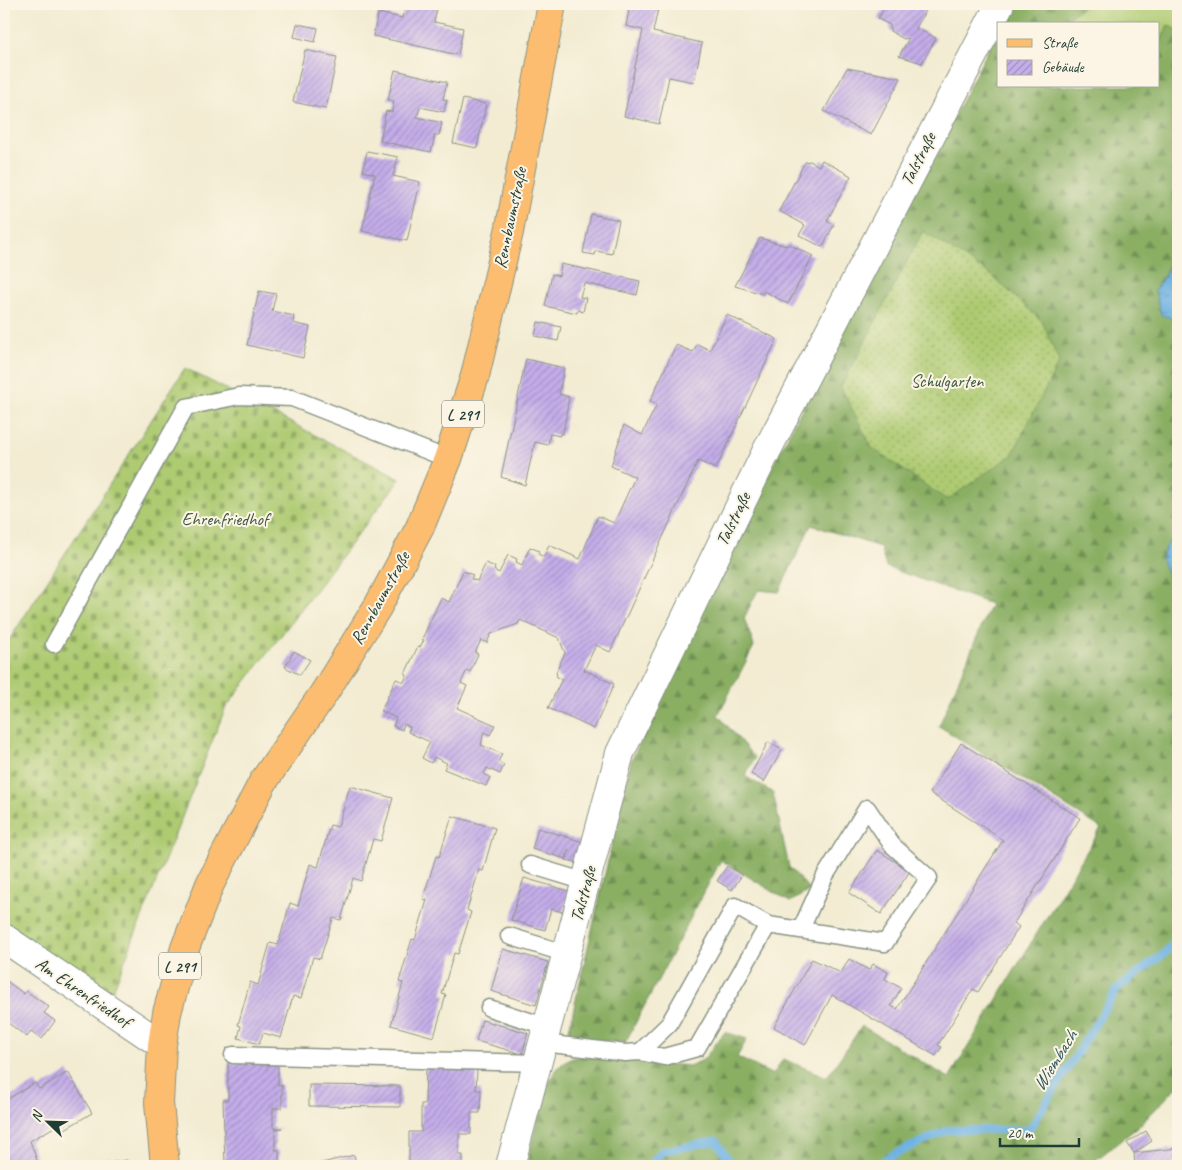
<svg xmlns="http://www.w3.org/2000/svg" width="1182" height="1170" viewBox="0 0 1182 1170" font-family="Caveat,sans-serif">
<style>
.grass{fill:#aecb72;stroke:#668453}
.forest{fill:url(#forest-firs);stroke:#54764c}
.cemetery{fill:url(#cemetery-stones);stroke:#668453}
.garden{fill:url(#garden-dots);stroke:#668453}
.water{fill:url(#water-ripples);stroke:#46778b}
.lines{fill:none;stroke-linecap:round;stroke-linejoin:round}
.stream{stroke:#6cb1e2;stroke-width:8}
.building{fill:url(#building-hatch)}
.service-casing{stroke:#899484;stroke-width:19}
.minor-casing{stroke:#899484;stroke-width:30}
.primary-casing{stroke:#899484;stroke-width:30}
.service{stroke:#fff;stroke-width:16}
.minor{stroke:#fff;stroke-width:28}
.primary{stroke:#fcbd6f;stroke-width:28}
.labels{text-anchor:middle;stroke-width:4;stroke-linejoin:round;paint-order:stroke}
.shield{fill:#fcf5e5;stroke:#617469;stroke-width:1}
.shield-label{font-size:16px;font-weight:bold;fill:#1f3d34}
.street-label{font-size:18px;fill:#1f3d34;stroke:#fcf5e5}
.park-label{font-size:18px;fill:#3c5940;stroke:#fcf5e5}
.water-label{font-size:19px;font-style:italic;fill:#325a60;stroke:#fcf5e5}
</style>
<defs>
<pattern id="forest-firs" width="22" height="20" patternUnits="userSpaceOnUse" patternTransform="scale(1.25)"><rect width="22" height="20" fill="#8aaf64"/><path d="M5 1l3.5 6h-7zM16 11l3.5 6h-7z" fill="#709053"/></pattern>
<pattern id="cemetery-stones" width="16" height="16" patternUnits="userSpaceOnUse" patternTransform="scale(1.25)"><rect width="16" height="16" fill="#aecb72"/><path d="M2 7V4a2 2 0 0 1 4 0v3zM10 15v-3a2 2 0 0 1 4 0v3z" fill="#8da65e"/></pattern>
<pattern id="garden-dots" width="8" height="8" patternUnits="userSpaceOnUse" patternTransform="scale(1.25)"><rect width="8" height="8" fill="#aecb72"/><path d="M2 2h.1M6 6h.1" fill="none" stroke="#8da65e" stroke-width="1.8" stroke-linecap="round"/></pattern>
<pattern id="water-ripples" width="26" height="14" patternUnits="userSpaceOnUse" patternTransform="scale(1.25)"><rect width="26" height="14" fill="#6cb1e2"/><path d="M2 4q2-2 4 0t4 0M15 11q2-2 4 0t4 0" fill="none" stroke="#5891b8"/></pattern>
<pattern id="building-hatch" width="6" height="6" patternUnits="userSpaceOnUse" patternTransform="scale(1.25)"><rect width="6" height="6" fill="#c5adea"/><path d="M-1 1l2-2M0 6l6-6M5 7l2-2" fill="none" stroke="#9f8ebe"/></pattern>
</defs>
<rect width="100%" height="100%" fill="#fcf5e5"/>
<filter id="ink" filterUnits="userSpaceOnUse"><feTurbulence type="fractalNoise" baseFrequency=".02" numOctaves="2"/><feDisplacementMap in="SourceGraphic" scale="10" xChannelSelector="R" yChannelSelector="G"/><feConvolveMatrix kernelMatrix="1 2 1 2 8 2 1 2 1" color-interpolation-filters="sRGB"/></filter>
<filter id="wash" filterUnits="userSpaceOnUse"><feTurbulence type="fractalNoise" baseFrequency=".0096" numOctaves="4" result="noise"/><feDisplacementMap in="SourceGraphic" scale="20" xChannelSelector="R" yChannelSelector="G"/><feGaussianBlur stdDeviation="1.12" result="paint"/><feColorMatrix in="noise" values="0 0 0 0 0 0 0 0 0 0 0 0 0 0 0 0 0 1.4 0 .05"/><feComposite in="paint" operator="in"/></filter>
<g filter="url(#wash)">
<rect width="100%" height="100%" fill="#f3ecd3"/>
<path class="grass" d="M1087,4H1178V31L1168,26L1158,48V24H1065V19Z"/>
<path class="forest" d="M1013,4H1087L1065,19V24H1002Z
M1168,25L1178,31V182L1173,201L1177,240L1166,273L1155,290L1161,314L1178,320V537L1169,541L1173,587H1178V1086L1138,1127L1088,1166H526C533,1142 542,1087 557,1069C564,1061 571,1058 581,1056L689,1066L703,1060L725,1032L747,1039L737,1057L773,1075L783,1059L827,1077L862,1026L949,1078L1101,828L939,726L991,604L886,567L880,547L811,525L779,592L758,590L744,618L754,646L718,715L755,758L745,776L773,793L789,867L810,890L790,902L721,860L625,1043L567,1038L631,761L778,455L998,31V86H1158V48Z"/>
<path class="cemetery" d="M185,368L400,479L225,709L109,1000L4,921V648Z"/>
<path class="garden" d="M923,231L991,275L1042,321L1059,362L1012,455L947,500L872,448L841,387Z"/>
<path class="water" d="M1178,182V320L1161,315L1155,290L1166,273L1177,240L1173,201Z
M1178,537V587H1173L1161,559L1169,541Z"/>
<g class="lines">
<path class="stream" d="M649,1166L662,1151L716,1141L733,1166
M876,1166L890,1156L948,1130H1029L1118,988L1165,953L1178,937"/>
</g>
<g id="blocks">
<path class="building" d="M406,4H438L434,22L463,28L458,55L373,36L378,13L402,18Z
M630,4H659L653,32L702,43L694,82L669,77L659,124L624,116L643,30L626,26Z
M886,4H929L916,28L936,38L922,63L899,56L909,38L904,39L890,31V25L878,19Z
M297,24L318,28L315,42L294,37Z
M305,50L337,57L326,109L293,102Z
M847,68L901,78L871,135L824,111Z
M395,70L447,82L443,99L447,100L444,112L420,107L417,117L442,123L439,135H435L431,152L380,141L386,111L392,112L394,101L388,100Z
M463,99L486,104L477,148L453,143Z
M367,151L398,157L393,176L420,182L407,241L362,231L375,174L363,171Z
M822,160L851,176L827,221L834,225L822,247L799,235L805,225L779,211L805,162L810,161L819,166Z
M591,214L619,220L612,254L596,251L595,255L583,253Z
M760,238L786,246L788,244L813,256L788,304L764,291L763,294L735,286Z
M561,264L640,281L637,295L584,283L580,297L586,298L583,312L578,310L577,313L545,306L552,274L559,276Z
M259,291L276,294L272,311L294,316L293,323L310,327L303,358L247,345Z
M727,315L777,339L716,469L698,461L610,652L596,645L584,670L614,684L594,729L548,708L562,679L557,677L556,672L565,653L559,638L520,620L518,624L491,634L487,643L481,640L475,653L478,654L470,672L467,670L461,683L467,686L457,708L495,725L490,735L484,732L481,745L502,754L498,762L504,765L500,774L487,768L484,774L490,777L486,786L444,769L447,763L434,757L431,763L422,758L430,742L408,732L410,727L404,724L402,730L393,726L396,718L381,711L396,679L404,682L407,675L405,674L418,646L420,647L424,640L422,639L441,598L449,602L463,571L473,575L471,579L477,581L486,563L495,567L494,570L499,573L508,555L517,559L516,562L522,565L530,547L539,551L538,554L544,557L549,545L580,559L598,516L614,523L635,477L611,466L624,425L642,435L657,404L650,401L676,345L693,352L697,344L710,350Z
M538,322L561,327L558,341L535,336Z
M526,359L564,368L559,394L569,397L563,434L560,433V436L550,434L548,445L535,442L525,485L501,477Z
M294,651L310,660L300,675L285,667Z
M768,742L782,750L764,782L751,774Z
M961,743L1080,818L1014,923L1019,927L978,992L973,989L938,1045L942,1047L936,1056L832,995L805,1045L774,1027L812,959L841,973L849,959L869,970L873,964L888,972L885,979L901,988L891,1006L897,1009L1003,840L930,793Z
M350,786L393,798L381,841L373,839L361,881L353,878L341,920L333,918L320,959L313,957L301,998L293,996L281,1038L263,1033L259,1044L238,1038L241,1026L238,1025L250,982L258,985L270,943L278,945L290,903L298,906L310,864L318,867L330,825L338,827Z
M452,816L495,828L483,871L479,870L467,910L471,912L458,954L454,953L442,994L446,995L434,1037L391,1025L403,983L399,982L412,939L415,940L427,900L423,899L436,856L439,857Z
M538,828L583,842L577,862L566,860L569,849L566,859L532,849Z
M877,850L910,871L881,914L849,893Z
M727,866L742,875L732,890L717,881Z
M524,878L569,891L563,912L551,909L545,930L511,920Z
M503,949L548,962L536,1005L491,991Z
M4,979L24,994L26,991L49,1007L44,1013L55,1021L42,1039L31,1031L27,1037L4,1020Z
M482,1020L528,1033L522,1054L476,1041Z
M228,1063L278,1064V1085H282V1108H273V1128H282L275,1130V1150H279V1166H225L223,1100H228Z
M426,1067L477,1069L476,1090H481L480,1113H471V1134H459V1155H463V1166H409V1132H421V1104H425Z
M68,1072L92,1113L60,1132L56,1126L30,1141L39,1166H4V1101L35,1083L39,1089Z
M309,1085L400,1086V1107L309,1106Z
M1146,1131L1152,1141L1134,1153L1127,1143Z
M1178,1148V1166H1135L1134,1153Z
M354,1155L357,1166H310Z
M127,1160L129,1166H97L96,1165Z"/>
</g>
</g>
<g filter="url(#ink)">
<use href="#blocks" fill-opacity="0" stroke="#899484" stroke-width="1"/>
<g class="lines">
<defs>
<path id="service" d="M54,644L186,407L239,396L292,398L448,459
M530,865L586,882
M768,925L885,943L929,878L892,845L867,808L825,876L801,929
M509,936L567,954
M489,1008L548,1027
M544,1043L625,1053L640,1052L664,1057L697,1048L768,925L735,906L669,1024L640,1052
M233,1055L538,1063"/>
<path id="minor" d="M4,938L162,1045
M510,1166L620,753L766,452L1000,4"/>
<path id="primary" d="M165,1166L159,1103L162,1045L167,1013L185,948L210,884L263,782L324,693L378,606L420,527L448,459L475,376L509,232L552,4"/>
</defs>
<use href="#service" class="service-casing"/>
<use href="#minor" class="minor-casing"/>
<use href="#primary" class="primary-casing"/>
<use href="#service" class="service"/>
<use href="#minor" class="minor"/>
<use href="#primary" class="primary"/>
</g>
</g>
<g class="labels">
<g class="shield">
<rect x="442" y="400.5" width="42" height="27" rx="4"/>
<rect x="159" y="952.5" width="42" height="27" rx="4"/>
</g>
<g class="shield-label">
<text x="463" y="420">L 291</text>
<text x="180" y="972">L 291</text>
</g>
<g class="street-label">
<text transform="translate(918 159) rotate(-63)" y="6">Talstraße</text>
<text transform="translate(510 218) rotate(-78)" y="6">Rennbaumstraße</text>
<text transform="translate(733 519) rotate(-64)" y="6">Talstraße</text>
<text transform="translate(380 598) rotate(-61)" y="6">Rennbaumstraße</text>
<text transform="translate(583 894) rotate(-75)" y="6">Talstraße</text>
<text transform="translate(83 992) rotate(34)" y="6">Am Ehrenfriedhof</text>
</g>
<g class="park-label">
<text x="947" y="387">Schulgarten</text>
<text x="225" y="525">Ehrenfriedhof</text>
</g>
<g class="water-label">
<text transform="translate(1054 1060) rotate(-58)" y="7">Wiembach</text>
</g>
</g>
<rect width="1182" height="1170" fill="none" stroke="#fcf5e5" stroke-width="20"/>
<rect x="997" y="22" width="162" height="65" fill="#fcf5e5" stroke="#a4ab9e"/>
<rect x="1007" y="39" width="25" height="8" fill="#fcbd6f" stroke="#a4ab9e"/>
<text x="1042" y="48" font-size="15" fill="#1f3d34">Straße</text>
<rect x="1007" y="60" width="25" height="15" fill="url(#building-hatch)" stroke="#a4ab9e"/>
<text x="1042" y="72" font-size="15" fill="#1f3d34">Gebäude</text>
<g transform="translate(48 1122) rotate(293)" stroke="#fcf5e5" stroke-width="4" paint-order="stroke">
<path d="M0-4L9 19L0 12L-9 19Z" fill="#1f3d34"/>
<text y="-8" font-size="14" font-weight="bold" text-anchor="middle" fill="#1f3d34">N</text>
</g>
<path d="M1000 1138v8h79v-8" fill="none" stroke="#1f3d34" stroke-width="2.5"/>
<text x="1007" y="1138" font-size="15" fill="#1f3d34" stroke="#fcf5e5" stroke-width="4" paint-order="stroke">20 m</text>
</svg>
